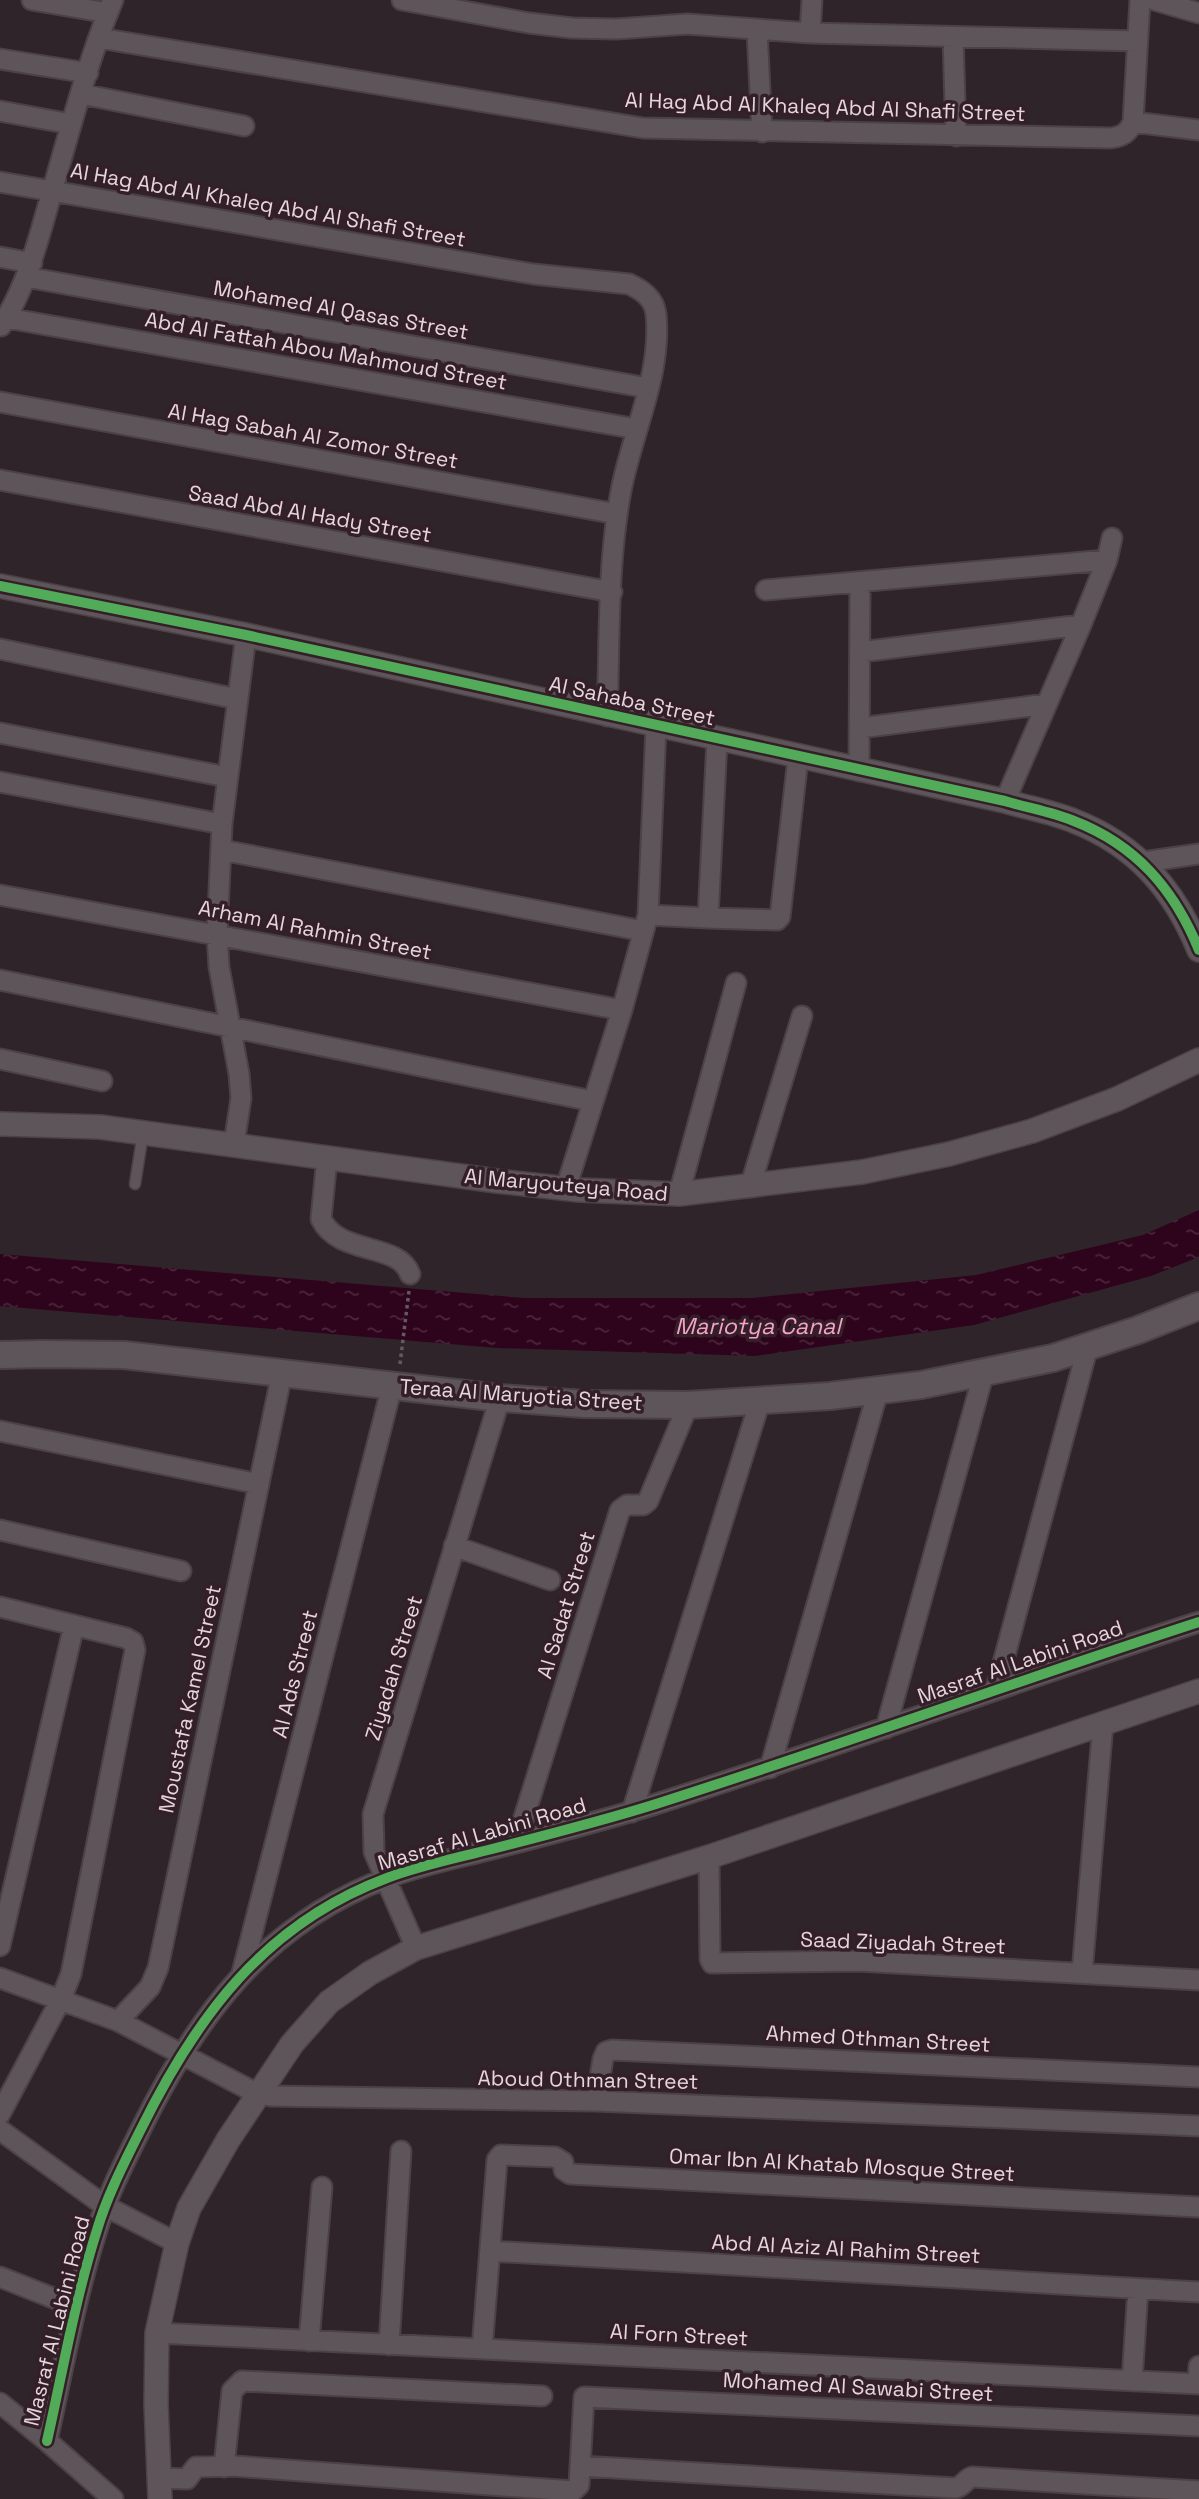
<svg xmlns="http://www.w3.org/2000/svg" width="1199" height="2499" viewBox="0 0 1199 2499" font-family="'Space Grotesk',sans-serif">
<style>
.water{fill:url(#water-ripples)}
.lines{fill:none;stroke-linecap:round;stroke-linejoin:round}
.service-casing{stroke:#4c4246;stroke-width:13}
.minor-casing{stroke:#4c4246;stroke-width:23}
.tertiary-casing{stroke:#4c4246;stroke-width:26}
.secondary-casing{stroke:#4c4246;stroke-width:30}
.path{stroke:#625a5e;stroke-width:3.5;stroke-dasharray:3.5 3.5;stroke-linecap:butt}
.service{stroke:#5d5559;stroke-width:10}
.minor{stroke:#5d5559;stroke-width:19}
.tertiary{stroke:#5d5559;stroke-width:23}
.secondary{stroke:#5d5559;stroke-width:26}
.cycleway-casing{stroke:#341f29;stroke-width:15}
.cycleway{stroke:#51ab58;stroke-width:10}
.labels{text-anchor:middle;stroke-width:7;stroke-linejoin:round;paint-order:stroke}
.street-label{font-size:21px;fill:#e5d6dc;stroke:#341f29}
.water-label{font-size:23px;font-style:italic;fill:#f5a1c8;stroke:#341f29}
</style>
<defs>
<pattern id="water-ripples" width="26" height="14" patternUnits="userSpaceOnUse" patternTransform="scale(1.75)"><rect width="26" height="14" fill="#2e031c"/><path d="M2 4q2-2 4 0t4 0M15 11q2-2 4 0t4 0" fill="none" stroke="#4c273c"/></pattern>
</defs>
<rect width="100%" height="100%" fill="#2f2429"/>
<path class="water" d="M1199,1210V1257L1151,1276L974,1325L755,1356L497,1348L0,1306V1254L524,1298H752L976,1275L1143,1235Z"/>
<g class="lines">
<defs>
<path id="service" d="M135,1184L143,1133"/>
<path id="minor" d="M32,0L108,13
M402,0L529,23L572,28L616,29L687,24L810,33L1137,41
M1154,0L1199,13
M757,29L762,132
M810,33L812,0
M953,37L956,136
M99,38L643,128L1111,138C1123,136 1128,133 1133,122L1140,0
M0,59L88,73
M81,94L244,126
M0,111L71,124
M1133,122L1199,130
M0,182L533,274L629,284C642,290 654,298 656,314C662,375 632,432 621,491C607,565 610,641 607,716
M0,257L32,263
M26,277L648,388
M7,318L637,429
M1,326C27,286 38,241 51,195C70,130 87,63 113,0
M0,402L617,514
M0,480L612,592
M766,590L1107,560
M0,649L237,699
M860,652L1081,625
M860,728L1047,704
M0,733L227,777
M859,771L860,583
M0,782L222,824
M1005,801L1081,625L1107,560L1112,538
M222,850L643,931
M1143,862L1199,854
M0,895L622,1010
M648,915L708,918L717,740
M708,918L777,920L780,917L798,758
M0,980L592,1101
M0,1059L102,1081
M234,1144L241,1098L239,1074L219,967L217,934L222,824L246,635
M327,1158L321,1219C339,1256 399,1242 410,1274
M750,1187L802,1016
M566,1188L622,1010L648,915L656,727
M679,1194L736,983
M0,1431L259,1484
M0,1530L181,1571
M454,1546L550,1580
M0,1607L126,1638L133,1642L135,1650L71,1974L61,1999L0,2114
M996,1689L1088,1346
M886,1728L984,1372
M770,1768L878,1391
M632,1812L760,1401
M516,1843L620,1510L627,1505H643L648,1501L688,1405
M709,1857L710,1959L712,1963L859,1961L1199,1980
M0,1946L74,1625
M416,1948L374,1852L373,1814L500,1398
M242,1973L392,1386
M1082,1973L1103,1723
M0,1978L118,2021L258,2094L270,2096L596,2101L1199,2126
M118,2021L150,1987L158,1968L282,1373
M596,2101L603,2059L606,2052L612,2050L1199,2077
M0,2130L105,2206L177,2243
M490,2251L1199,2292
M0,2277L76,2307
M157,2333L1199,2384
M309,2341L322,2187
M389,2345L401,2151
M482,2349L497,2160L501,2155L555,2157L563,2162L564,2170L570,2174L1199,2207
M1132,2381L1138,2289
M1198,2384L1199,2366
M0,2403L47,2441L113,2499
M47,2441C63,2370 75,2299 97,2230C107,2196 124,2163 140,2131C196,2017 264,1924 387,1878C421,1865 457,1858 492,1849C547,1835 602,1821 656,1804C838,1746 1017,1681 1199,1622
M580,2466L955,2488C963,2487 965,2479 972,2477L1199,2491
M224,2467L232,2391L242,2381L542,2396
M159,2478L187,2479L196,2467L234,2466L573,2491L579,2485L584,2397L1199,2426"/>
<path id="tertiary" d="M0,586L246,635L1005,801C1028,808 1052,812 1074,821C1136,845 1174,889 1199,950
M0,1124L100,1127L497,1181L579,1190L679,1194L862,1172L949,1154L1032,1131L1117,1099L1199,1060
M160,2499L156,2403L157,2333L177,2243L189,2208L228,2140L292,2044L329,2002L370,1973L416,1948L709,1857L1199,1691"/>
<path id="secondary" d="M0,1355L44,1354L124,1355L500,1398L584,1404L688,1405L830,1396L921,1385L1053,1358L1138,1330L1199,1306"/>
</defs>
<use href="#service" class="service-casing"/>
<use href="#minor" class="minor-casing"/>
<use href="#tertiary" class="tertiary-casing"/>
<use href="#secondary" class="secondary-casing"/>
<path class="path" d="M400,1364L409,1291"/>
<use href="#service" class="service"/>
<use href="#minor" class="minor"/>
<use href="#tertiary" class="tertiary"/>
<use href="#secondary" class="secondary"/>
<defs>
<path id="cycleway" d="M0,586L246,635L1005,801C1028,808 1052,812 1074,821C1136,845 1174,889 1199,950
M47,2441C63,2370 75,2299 97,2230C107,2196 124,2163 140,2131C196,2017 264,1924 387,1878C421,1865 457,1858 492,1849C547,1835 602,1821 656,1804C838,1746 1017,1681 1199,1622"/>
</defs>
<use href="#cycleway" class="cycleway-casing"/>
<use href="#cycleway" class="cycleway"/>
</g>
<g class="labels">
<g class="street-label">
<text transform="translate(825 107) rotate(2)" y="7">Al Hag Abd Al Khaleq Abd Al Shafi Street</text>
<text transform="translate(268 205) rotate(10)" y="7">Al Hag Abd Al Khaleq Abd Al Shafi Street</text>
<text transform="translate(341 310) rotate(10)" y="7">Mohamed Al Qasas Street</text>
<text transform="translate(326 351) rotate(10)" y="7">Abd Al Fattah Abou Mahmoud Street</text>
<text transform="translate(313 436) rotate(10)" y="7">Al Hag Sabah Al Zomor Street</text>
<text transform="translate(310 514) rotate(10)" y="7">Saad Abd Al Hady Street</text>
<text transform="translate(632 701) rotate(12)" y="7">Al Sahaba Street</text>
<text transform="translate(315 930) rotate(11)" y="7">Arham Al Rahmin Street</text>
<text transform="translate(566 1185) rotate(5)" y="7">Al Maryouteya Road</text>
<text transform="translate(521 1395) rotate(4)" y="7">Teraa Al Maryotia Street</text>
<text transform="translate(566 1605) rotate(-73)" y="7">Al Sadat Street</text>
<text transform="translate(1020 1662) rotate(-19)" y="7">Masraf Al Labini Road</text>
<text transform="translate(394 1668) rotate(-73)" y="7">Ziyadah Street</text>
<text transform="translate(295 1674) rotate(-76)" y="7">Al Ads Street</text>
<text transform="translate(190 1699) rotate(-78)" y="7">Moustafa Kamel Street</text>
<text transform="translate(482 1834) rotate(-16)" y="7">Masraf Al Labini Road</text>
<text transform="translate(903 1943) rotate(2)" y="7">Saad Ziyadah Street</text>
<text transform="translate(878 2039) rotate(3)" y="7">Ahmed Othman Street</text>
<text transform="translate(588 2080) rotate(1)" y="7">Aboud Othman Street</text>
<text transform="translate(842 2165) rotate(3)" y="7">Omar Ibn Al Khatab Mosque Street</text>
<text transform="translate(846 2249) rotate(3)" y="7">Abd Al Aziz Al Rahim Street</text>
<text transform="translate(57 2321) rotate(-76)" y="7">Masraf Al Labini Road</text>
<text transform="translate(679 2335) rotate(3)" y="7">Al Forn Street</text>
<text transform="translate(858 2387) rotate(3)" y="7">Mohamed Al Sawabi Street</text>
</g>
<g class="water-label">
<text x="758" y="1334">Mariotya Canal</text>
</g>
</g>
</svg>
